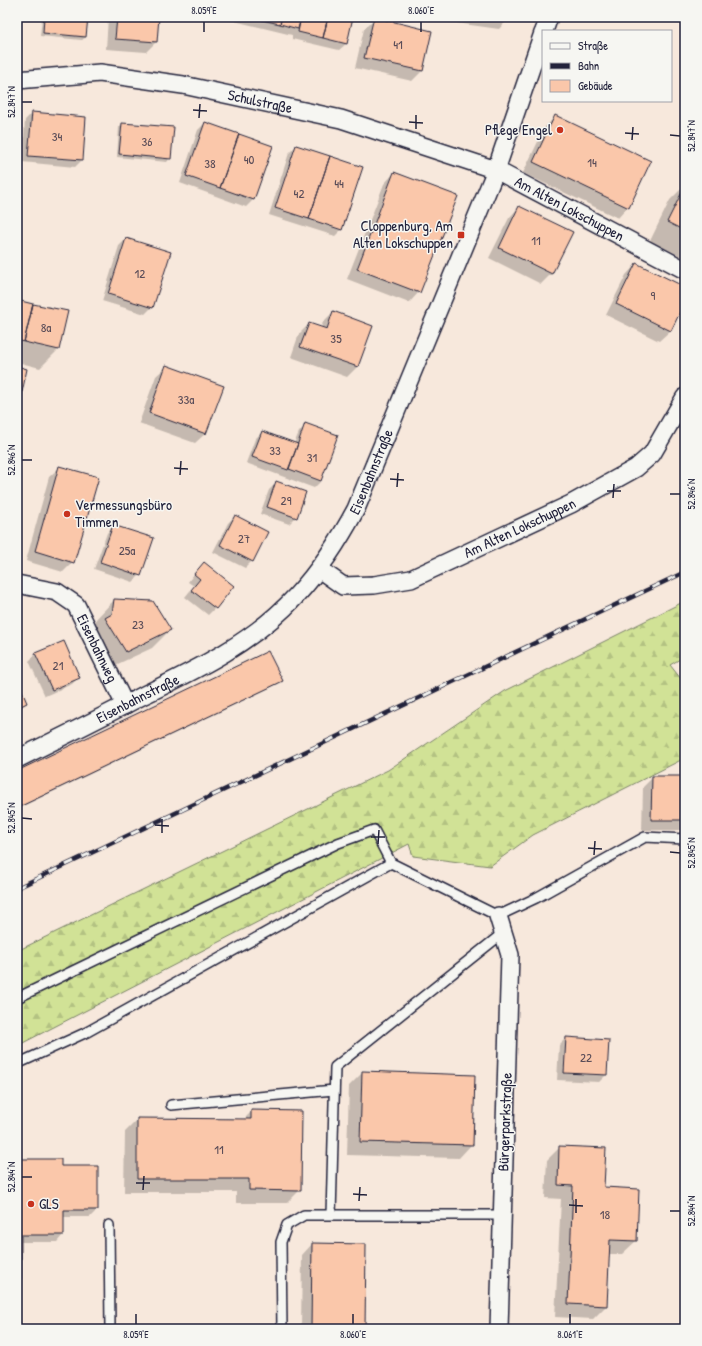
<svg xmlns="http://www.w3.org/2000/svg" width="702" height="1346" viewBox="0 0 702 1346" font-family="'Patrick Hand',sans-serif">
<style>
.forest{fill:url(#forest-firs);stroke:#7a8268}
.shadow{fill:#0003}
.building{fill:#fac7aa;stroke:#22223b}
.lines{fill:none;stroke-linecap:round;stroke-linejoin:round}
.lane-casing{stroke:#22223b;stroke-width:12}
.street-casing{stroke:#22223b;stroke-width:20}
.lane{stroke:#f6f6f2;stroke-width:9}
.street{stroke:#f6f6f2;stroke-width:17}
.rail-casing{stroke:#22223b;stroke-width:4.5}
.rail{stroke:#f6f6f2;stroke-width:3;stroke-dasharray:9;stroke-linecap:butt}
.ticks{fill:none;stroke:#22223b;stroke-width:1.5}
.poi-dot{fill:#c8321e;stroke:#f6f6f2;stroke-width:1.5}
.labels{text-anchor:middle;stroke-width:3;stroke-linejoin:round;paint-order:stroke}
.number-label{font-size:13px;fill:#584b57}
.street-label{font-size:15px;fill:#22223b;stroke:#f6f6f2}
.poi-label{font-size:15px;fill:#22223b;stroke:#f6f6f2;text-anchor:end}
.neatline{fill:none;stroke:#22223b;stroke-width:1.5}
.ticks-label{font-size:10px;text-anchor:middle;fill:#22223b}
</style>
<defs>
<pattern id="forest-firs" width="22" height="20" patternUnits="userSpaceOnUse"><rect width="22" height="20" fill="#d1e296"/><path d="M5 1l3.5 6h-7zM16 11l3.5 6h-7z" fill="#b3c282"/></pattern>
</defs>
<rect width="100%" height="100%" fill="#f7e8dc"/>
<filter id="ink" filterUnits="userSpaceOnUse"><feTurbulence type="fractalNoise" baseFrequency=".025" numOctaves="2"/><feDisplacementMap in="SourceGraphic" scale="8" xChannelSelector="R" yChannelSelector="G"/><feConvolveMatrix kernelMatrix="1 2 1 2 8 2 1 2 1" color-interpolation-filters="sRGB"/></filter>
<g filter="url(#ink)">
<path class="forest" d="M685,601V656L670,665L685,684V758L533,835L490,866L413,856L409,844L17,1046V951L388,770L505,691Z"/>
<path class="shadow" d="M42,17H87L86,37L82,40L40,36Z
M108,17H158L156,42L146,52L106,49Z
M218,17H352L346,44L339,50L292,39V35Z
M443,17H510L499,29L442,21Z
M374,19L422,71L412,81L355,68L364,29Z
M685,42V50L681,48Z
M32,113L82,160L75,167L22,162L25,120Z
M555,117L628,207L618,218L523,173L545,127Z
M205,123L272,146L253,200L246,207L180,183L198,130Z
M122,124L170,158L167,162L117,157L119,127Z
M296,146L342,229L335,236L269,215L289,153Z
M394,173L419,292L409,303L347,279L384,184Z
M685,185V258L650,241L670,200Z
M519,207L551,274L541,284L489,258L509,218Z
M126,239L152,307L145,314L102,301L119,246Z
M636,264L685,288V300L670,331L659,341L606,315L626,275Z
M17,301L58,350L40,368L17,362Z
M333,312L372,326L357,367L347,377L291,357L299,334L309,324L321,328L323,322Z
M167,366L206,433L195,443L139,423L156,376Z
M306,425L321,481L314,488L246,463L255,439L262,432L294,444L299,432Z
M60,467L73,562L63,572L26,561L49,477Z
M276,483L296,517L289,524L260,514L269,490Z
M235,516L252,561L245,568L213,552L228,523Z
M113,526L140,575L133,582L94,569L107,533Z
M197,570L215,608L208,615L185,597L194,586L188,582Z
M114,600L170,630L152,648L107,669L95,629L96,619Z
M36,654L79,677L72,684L45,696L29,661Z
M282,681L278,684L17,809V773Z
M17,682L26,703L17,711Z
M653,777H685V828L683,830H642L643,787Z
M566,1038L608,1041L606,1075L599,1082L557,1080L559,1045Z
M363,1072L472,1144L459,1158L347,1155L349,1086Z
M252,1111L300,1190L287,1203H236V1192H124L125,1132L138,1119L243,1120Z
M560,1147L603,1188L638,1189L636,1241L622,1254H608L606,1306L593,1319L555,1317L561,1199L545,1198L547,1160Z
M17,1160L60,1167L97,1210L90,1217H63V1235L57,1242H20V1279L17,1282Z
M312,1244L364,1329H301L302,1255Z"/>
<path class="building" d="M44,17H88L86,37L43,33Z
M117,17H159L157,42L115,39Z
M263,17H282L280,24L262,20Z
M282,17H301L298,29L280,24Z
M301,17H328L323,38L298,32Z
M328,17H353L347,44L323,38Z
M374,17L432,31L423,71L364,58Z
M32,112L86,117L83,160L28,156Z
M555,115L651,161L629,208L533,162Z
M205,122L239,134L220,188L186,176Z
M122,123L174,127L171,159L119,154Z
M239,134L273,146L254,200L220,188Z
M296,145L330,156L309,219L275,208Z
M330,156L363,167L342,230L309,219Z
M394,172L458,196L420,293L357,269Z
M685,186V231L667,222Z
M519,206L573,232L552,274L499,248Z
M126,238L171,252L153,308L108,294Z
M636,263L685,287V302L671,331L616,304Z
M17,300L33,304L24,342L17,340Z
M33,304L68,311L59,350L24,342Z
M333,311L373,326L358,367L300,347L309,323L327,329Z
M166,365L224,386L206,434L149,413Z
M17,366L27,369L18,411H17Z
M305,423L338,435L321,481L289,469Z
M262,431L298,444L288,470L252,457Z
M59,466L99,477L74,563L35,551Z
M276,481L306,492L297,518L267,507Z
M235,515L268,532L253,562L220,545Z
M113,525L154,538L141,576L100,562Z
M204,562L234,586L216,609L191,590L200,579L194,574Z
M114,599L153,601L171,630L126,652L105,618L112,614Z
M64,641L80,678L52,690L35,653Z
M268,651L283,681L17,808V771Z
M17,679L27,703L17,708Z
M652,776H685V820H651Z
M566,1037L609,1040L607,1075L564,1073Z
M362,1071L475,1075L473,1145L360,1142Z
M251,1110L302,1111L301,1191L249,1190V1179H137V1118L251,1119Z
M559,1146L606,1148L604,1187L639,1189L637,1241L610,1240L607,1306L568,1304L573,1186L558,1185Z
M17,1159H61V1166H98V1210H64V1235H21V1279H17V1288Z
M312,1243L366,1244L365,1329H311Z"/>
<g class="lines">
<defs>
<path id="lane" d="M17,998L338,843L374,830L391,863
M17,1064L87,1032L391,863L498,916L536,898L645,837L685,839
M171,1105L334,1090
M331,1215L335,1067L503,933
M109,1225L110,1329
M282,1329L281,1242L287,1225L304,1215H502"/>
<g id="street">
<path d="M544,31L549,17"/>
<path id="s1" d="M17,80L100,73L183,85L341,119L496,170L685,270"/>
<path id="s2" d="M319,569L343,586L374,585L411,579L571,504L636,468L652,454L685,397"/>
<path id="s3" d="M17,584L57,592L76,605L125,705"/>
<path id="s4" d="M17,759C60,738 102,717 144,695C198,669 255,641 296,596C320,570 339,541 356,509L496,170L543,33"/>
<path d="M498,916L510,955L499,1329"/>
</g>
</defs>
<use href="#lane" class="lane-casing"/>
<use href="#street" class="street-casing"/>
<use href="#lane" class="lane"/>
<use href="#street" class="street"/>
<defs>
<path id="rail" d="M17,888L685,572"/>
</defs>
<use href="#rail" class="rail-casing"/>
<use href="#rail" class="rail"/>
</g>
</g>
<path class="ticks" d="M204,32V22M421,32V22M22,102H32M193,110L207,111M199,118L200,104M409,122L423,123M416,129V115M625,133L639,134M670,135L680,136M632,140L633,127M22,460H32M174,468L188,469M180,475L181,461M390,479L404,480M397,487L398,473M607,491H621M670,494H680M613,498L614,484M22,818L32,819M155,825L169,826M162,833V819M371,837H385M378,844L379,830M588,848L602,849M670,852L680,853M594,855L595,841M22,1177H32M136,1183H150M143,1190L144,1176M353,1194L367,1195M359,1201L360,1187M569,1205L583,1206M670,1211H680M576,1213V1199M136,1324V1314M353,1324V1314M570,1324V1314"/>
<g class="poi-dot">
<circle cx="560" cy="130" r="4"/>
<rect x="457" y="231" width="8" height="8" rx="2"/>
<circle cx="67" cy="514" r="4"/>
<circle cx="31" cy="1204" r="4"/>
</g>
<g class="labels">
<g class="number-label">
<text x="398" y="49">41</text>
<text x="57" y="141">34</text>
<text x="147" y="146">36</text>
<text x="249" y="164">40</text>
<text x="592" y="167">14</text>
<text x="210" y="168">38</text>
<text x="339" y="188">44</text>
<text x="299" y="198">42</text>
<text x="536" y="245">11</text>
<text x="140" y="278">12</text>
<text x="653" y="300">9</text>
<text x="46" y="332">8a</text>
<text x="336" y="343">35</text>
<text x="186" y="404">33a</text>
<text x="275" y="455">33</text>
<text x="312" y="462">31</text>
<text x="286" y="505">29</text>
<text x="244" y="543">27</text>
<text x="127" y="555">25a</text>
<text x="138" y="629">23</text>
<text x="58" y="670">21</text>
<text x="586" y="1062">22</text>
<text x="219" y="1154">11</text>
<text x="605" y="1219">18</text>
</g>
<g class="street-label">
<text dy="5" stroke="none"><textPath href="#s1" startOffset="246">Schulstraße</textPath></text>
<text dy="5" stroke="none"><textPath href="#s1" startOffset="575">Am Alten Lokschuppen</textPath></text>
<text dy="5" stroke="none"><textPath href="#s4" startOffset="471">Eisenbahnstraße</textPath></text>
<text dy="5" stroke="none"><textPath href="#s2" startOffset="218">Am Alten Lokschuppen</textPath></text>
<text dy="5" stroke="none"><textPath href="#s3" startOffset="112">Eisenbahnweg</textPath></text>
<text dy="5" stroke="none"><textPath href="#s4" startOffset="135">Eisenbahnstraße</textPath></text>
<text transform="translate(505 1122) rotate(-88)" y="5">Bürgerparkstraße</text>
</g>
<g class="poi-label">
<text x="552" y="135">Pflege Engel</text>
<text x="453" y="231">Cloppenburg, Am<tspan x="453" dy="17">Alten Lokschuppen</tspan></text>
<text x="75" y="510" text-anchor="start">Vermessungsbüro<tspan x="75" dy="17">Timmen</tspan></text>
<text x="39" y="1209" text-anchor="start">GLS</text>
</g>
</g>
<rect width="702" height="1346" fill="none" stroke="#f6f6f2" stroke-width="44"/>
<rect x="542" y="30" width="130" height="72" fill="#f6f6f2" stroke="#a1a1a9"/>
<rect x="550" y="43" width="20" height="6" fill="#f6f6f2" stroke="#a1a1a9"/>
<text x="578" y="50" font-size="12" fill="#22223b">Straße</text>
<rect x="550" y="63" width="20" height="6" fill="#22223b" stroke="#a1a1a9"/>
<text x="578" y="70" font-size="12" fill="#22223b">Bahn</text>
<rect x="550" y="80" width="20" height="12" fill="#fac7aa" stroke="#a1a1a9"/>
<text x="578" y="90" font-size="12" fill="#22223b">Gebäude</text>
<rect x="22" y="22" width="658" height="1302" class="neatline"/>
<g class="ticks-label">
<text x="204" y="14">8.059°E</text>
<text x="421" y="14">8.060°E</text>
<text transform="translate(11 102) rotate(-90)" y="4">52.847°N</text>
<text transform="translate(691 136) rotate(-90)" y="4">52.847°N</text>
<text transform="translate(11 460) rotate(-90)" y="4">52.846°N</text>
<text transform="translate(691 494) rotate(-90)" y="4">52.846°N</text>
<text transform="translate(11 818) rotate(-90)" y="4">52.845°N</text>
<text transform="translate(691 853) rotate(-90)" y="4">52.845°N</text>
<text transform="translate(11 1177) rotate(-90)" y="4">52.844°N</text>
<text transform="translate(691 1211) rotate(-90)" y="4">52.844°N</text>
<text x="136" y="1338">8.059°E</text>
<text x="353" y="1338">8.060°E</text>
<text x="570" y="1338">8.061°E</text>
</g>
</svg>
